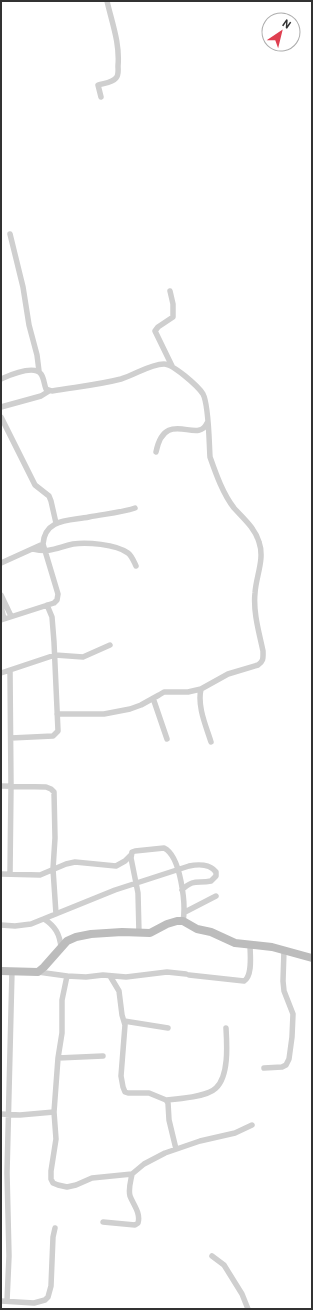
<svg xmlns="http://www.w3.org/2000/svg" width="313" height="1310" viewBox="0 0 313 1310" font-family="Barlow,sans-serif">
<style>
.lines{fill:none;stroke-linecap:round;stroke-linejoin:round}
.street{stroke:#cfcfcf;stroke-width:5.5}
.secondary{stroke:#bcbcbc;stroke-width:8}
</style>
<rect width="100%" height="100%" fill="#fff"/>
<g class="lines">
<path class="street" d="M101,97L98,85C104,83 112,83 116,78C119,75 118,70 118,66C120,43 112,23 107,1
M10,234L23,287L29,325L37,355L39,371
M170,291L173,304V317L158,327L155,331L172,366
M1,379C10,375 34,365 41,374C44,378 44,384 46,389L52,391C75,387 98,385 121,379C135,375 150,364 164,364C173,364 198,386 203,394C209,405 209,443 210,457C216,474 223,494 234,508C243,518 255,528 259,542C265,559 256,576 255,593C253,612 259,632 263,651C263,658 264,661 258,665L228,674L201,689L188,692H164L159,695L141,705L130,709L104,714H57
M1,407L41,396L49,391
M1,417L35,485L49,496L51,501L56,523
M156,452C165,407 198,445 207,423
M33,549C51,553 56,548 73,544C86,542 116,544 128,553C132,556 134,562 136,566
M1,563L43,544
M1,595L11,616
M1,606L4,619
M1,620L54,603L57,600L58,594L43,544C45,518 70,521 89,517C104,514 120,513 135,508
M1,673L55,655L83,657L110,645
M201,689C197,706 206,726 211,742
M153,698L167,739
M11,738L53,736L58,731L54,642L52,617L47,605
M1,786L46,787L51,789L54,792L55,838L53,869L56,914
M1,874L40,875L66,864L75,862L116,866L125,861L131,855
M10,874L11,786L10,670
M185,912L216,896
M44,919C55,926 60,934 61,948
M1,925L15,926L31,924L115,890L189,866C198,864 210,864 216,872V876L211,881C198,884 194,878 182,890
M139,933L138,893L131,858L132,852L135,851L164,848C181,856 186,905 183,921
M38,972L67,976L86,977L103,975L126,977L167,972L186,974
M189,975L244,981C253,976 250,954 250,945
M67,976L62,1000V1033L58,1058L54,1112L56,1139L51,1171V1179L53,1183L58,1185L67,1187L76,1185L92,1178L132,1174L144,1164L165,1153L200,1141L235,1133L252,1125
M110,976L119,991L122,1015L125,1025L121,1076L123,1087L125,1092L128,1093H149L166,1100L168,1103L169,1120L176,1149
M124,1021L168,1028
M58,1058L103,1056
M264,1068L282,1067L286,1065L289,1059L292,1037L293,1014L284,991L283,981L284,950
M166,1100C179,1099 207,1097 216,1088C229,1076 227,1045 226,1028
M1,1114L20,1115L54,1112
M103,1222L135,1225L138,1223C141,1213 133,1204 130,1196C128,1189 131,1180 132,1174
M212,1256L224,1265L242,1294L248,1309
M1,1301L34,1303L45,1300L48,1297L51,1286L53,1237L55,1228
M7,1301L9,1256L7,1173L12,971"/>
<path class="secondary" d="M1,971L38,972L44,967L67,941L76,937L91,934L122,932L150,933L167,924L177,921H183L197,929L211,932L235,943L272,947L312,958"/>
</g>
<rect width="313" height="1310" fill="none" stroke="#323232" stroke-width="4"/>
<g transform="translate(281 32) rotate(35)"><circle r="19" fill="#ffffff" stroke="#adadad"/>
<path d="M0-3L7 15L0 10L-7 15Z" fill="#df3f50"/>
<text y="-6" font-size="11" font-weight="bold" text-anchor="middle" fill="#323232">N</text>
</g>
</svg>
